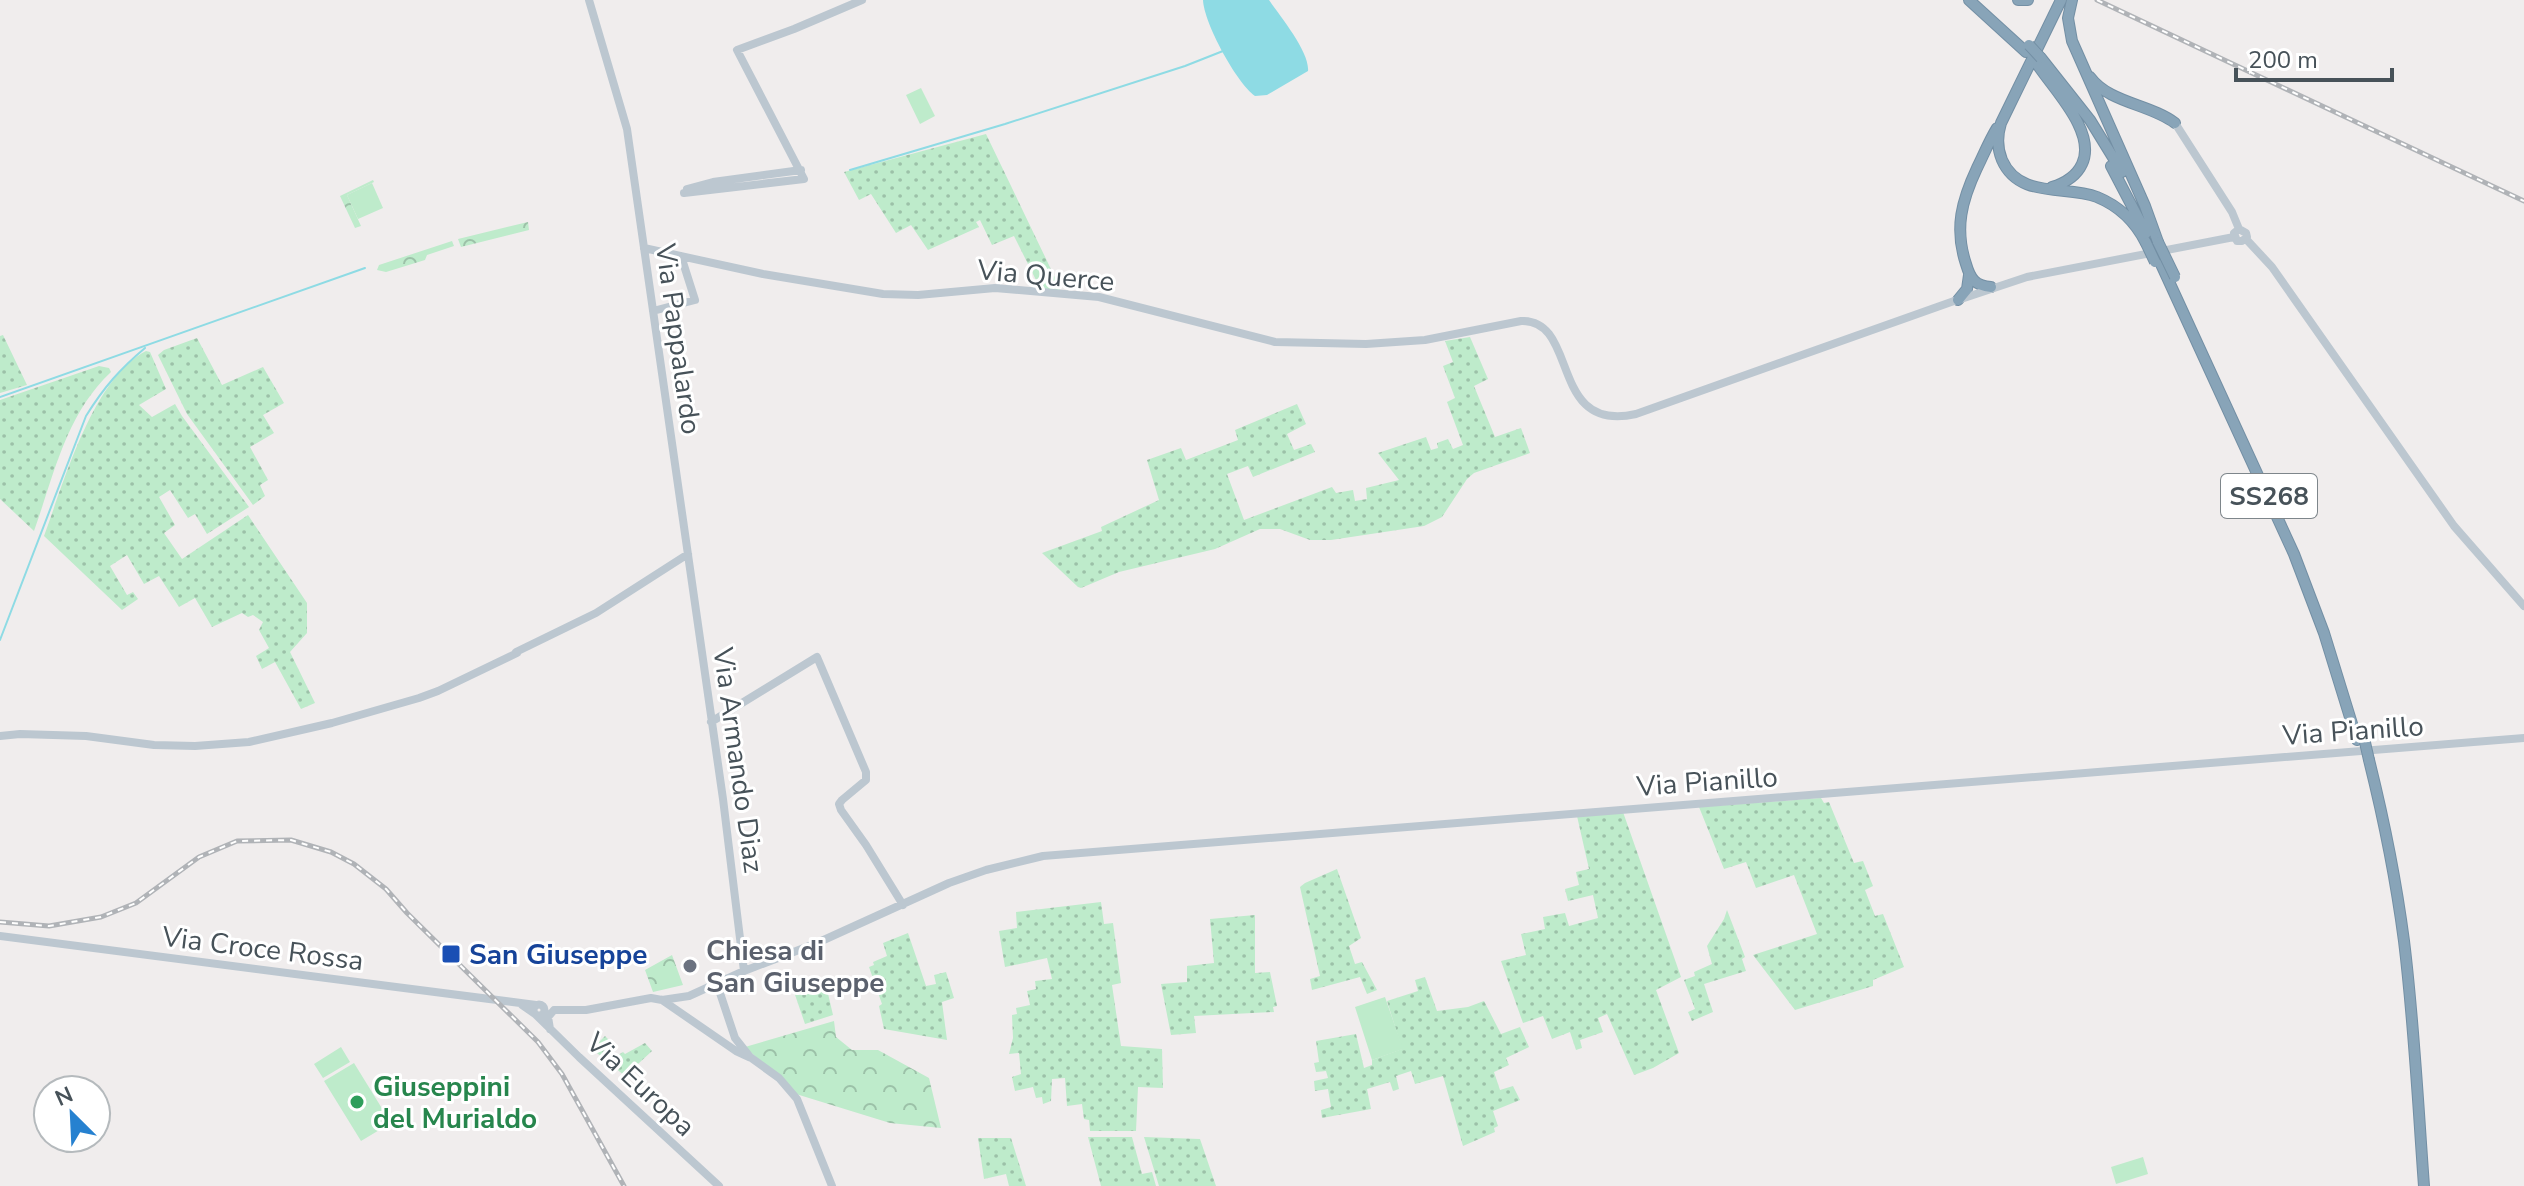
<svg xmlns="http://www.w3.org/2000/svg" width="2524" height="1186" viewBox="0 0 2524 1186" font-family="'Nunito Sans',sans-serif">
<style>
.grass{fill:url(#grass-dots)}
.park{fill:url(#park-crowns)}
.pitch{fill:#beebcb}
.water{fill:#8edbe4}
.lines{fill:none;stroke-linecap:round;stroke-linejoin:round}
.stream{stroke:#8edbe4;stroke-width:2}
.highway-casing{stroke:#738fa4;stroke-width:12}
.secondary{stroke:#bcc7d0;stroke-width:8}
.highway{stroke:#88a4b8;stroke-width:10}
.rail-casing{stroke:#b0b3b7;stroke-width:5}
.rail{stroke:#fff;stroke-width:2;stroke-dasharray:6;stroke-linecap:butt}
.highway-bridge-casing{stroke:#738fa4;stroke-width:12;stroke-linecap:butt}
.highway-bridge{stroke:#88a4b8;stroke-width:10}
.transit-dot{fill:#1a4fb4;stroke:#fff;stroke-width:3}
.worship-dot{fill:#6b7280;stroke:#fff;stroke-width:3}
.leisure-dot{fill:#2e9e5b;stroke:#fff;stroke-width:3}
.labels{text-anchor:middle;stroke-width:6;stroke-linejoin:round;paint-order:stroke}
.shield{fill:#fff;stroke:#7e868b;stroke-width:2}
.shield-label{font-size:26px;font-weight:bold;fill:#475259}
.street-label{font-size:28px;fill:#475259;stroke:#fff}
.worship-label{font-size:28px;font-weight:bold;fill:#5b616d;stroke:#fff;text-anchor:start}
.transit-label{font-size:28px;font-weight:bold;fill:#164399;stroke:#fff;text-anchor:start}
.leisure-label{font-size:28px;font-weight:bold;fill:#27864d;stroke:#fff;text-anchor:start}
</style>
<defs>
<pattern id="grass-dots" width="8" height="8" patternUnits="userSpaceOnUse" patternTransform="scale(2)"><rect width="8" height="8" fill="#beebcb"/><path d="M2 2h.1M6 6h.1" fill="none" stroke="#9cc1a8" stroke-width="1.8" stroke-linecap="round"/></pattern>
<pattern id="park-crowns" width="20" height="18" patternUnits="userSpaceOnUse" patternTransform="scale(2)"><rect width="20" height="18" fill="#beebcb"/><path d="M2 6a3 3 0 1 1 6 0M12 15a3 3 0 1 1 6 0" fill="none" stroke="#9cc1a8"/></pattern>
</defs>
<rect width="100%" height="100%" fill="#f0eded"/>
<path class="grass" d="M986,134L1060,288V291L1040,288L1014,236L992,245L980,220L976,222L979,227L928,250L911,225L896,233L871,194L859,200L844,172Z
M3,335L27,385L0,393V336Z
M1470,337L1488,379L1474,386L1495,437L1521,428L1530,453L1474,473L1467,479L1442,517L1424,526L1331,540H1310L1280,529H1260L1215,549L1119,572L1081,588L1078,587L1042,553L1102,531L1101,527L1159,500L1147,460L1181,448L1186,460L1238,440L1235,430L1297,404L1306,424L1287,434L1294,450L1311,444L1315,452L1253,477L1248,466L1227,474L1244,520L1332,487L1336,493L1353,490L1355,501L1367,499L1366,488L1399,480L1378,453L1426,437L1431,450L1438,448L1437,443L1448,439L1453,449L1463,445L1447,402L1455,398L1443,366L1453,362L1445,341Z
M197,338L222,385L263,367L284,403L263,415L274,433L250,447L268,480L260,485L265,496L253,505L187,414L158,355L164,350Z
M146,351L150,352L166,389L139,405L152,417L175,404L182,416L249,507L207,534L195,514L188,518L170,490L159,497L175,525L164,533L182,559L248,515L307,603V633L290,652L315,703L301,709L275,662L262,669L256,656L269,648L259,630L263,622L253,615L248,617L242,613L212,627L195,598L179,607L159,576L144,584L127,555L110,566L127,595L133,592L138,599L122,610L44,536C64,482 93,378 146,351Z
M99,366L109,368L111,372C66,414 54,475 34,531L0,499V400Z
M1821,798L1824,803L1829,802L1854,863L1863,861L1873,886L1865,890L1875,916L1883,914L1904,967L1873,980V986L1795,1010L1753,955L1817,934L1794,875L1756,888L1746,862L1724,869L1699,807Z
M1623,812L1681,977L1656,990L1679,1053L1653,1068L1634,1075L1607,1014L1598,1018L1603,1032L1580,1040L1582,1048L1576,1050L1570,1032L1552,1039L1543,1016L1523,1023L1501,961L1526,955L1521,934L1545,929L1543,917L1565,913L1569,926L1598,918L1593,895L1568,901L1565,889L1579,885L1576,872L1589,869L1577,816Z
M1337,869L1361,938L1349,946L1355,964L1362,962L1377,990L1367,994L1360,977L1312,990L1310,979L1320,976L1300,887L1305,883Z
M1101,902L1104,924L1113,923L1121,983L1112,985L1121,1046L1162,1049L1163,1088L1138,1087L1136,1131H1090L1089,1120L1084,1119L1082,1104L1067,1106L1065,1078L1052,1079L1051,1101L1043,1104L1042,1097L1036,1098L1033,1087L1015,1091L1012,1077L1021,1074L1019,1053L1009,1054L1013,1038L1012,1015L1017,1014L1016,1008L1030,1005L1027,991L1036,989L1035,981L1052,979L1047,958L1005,967L999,931L1017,928L1016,912Z
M1727,910L1745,957L1742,959L1746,971L1704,984L1713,1012L1692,1021L1688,1012L1695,1009L1684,980L1695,976L1694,972L1712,964L1707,946L1724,919Z
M1255,915V973L1270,972L1277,1006L1273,1007L1274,1012L1194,1016L1196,1033L1171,1035L1161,984L1187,982V966L1214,963L1210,919Z
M908,933L926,986L936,984L934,975L946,972L954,998L942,1002L947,1040L884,1029L879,1006L882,1004L869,967L874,965L873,962L887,956L883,943Z
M804,975L810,989L826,985L833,1015L805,1024L792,986L788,987L786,981Z
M1425,977L1437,1011L1468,1007L1484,1001L1501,1034L1520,1027L1529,1047L1506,1058L1509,1065L1494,1072L1500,1090L1513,1086L1520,1100L1493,1111L1498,1126L1494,1128L1495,1132L1463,1146L1443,1076L1415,1084L1411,1071L1396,1076L1399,1089L1393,1091L1390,1082L1367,1089L1371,1109L1322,1118L1321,1110L1331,1107L1328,1089L1315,1091L1314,1081L1328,1078L1326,1071L1316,1072L1314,1063L1319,1062L1316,1041L1356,1034L1364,1068L1372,1065V1060L1402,1049L1387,1001L1418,991L1415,980Z
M605,1036L610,1041L605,1046L615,1057L623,1052L625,1054L645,1043L652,1051L625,1076L592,1049Z
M1088,1137H1132L1142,1174L1152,1172L1156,1186H1101Z
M1144,1137L1200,1139L1216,1186H1159Z
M978,1138H1011L1026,1186H1009L1006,1174L984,1179Z"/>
<path class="park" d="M373,180L374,182L347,195L361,226L355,228L340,196Z
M528,222L529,230L461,247L458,239Z
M452,241L454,246L427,255L425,260L386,272L377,270L379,265Z
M672,955L683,985L653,992L645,970Z
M834,1021L836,1037L852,1050H878L929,1078L941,1128L890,1123L796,1094L745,1047Z"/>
<path class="pitch" d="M921,88L935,116L920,124L906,95Z
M372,183L383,208L358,219L347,195Z
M1385,997L1403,1049L1372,1060L1355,1007Z
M341,1047L350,1062L323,1078L314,1064Z
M354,1063L391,1123L361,1141L324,1081Z
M2143,1157L2148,1174L2116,1184L2111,1167Z"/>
<path class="water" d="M1203,0H1269C1280,16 1310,52 1308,71L1267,95L1255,96C1236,82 1204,23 1203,0Z"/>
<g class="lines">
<path class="stream" d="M850,170L1005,124L1185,66L1223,51
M0,397L365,268
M0,640L86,416C104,387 120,369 145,348"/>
<defs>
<path id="highway" d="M1969,0L2026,52
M2018,0H2028
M2061,0L2001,123C1997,136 1997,148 2002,160C2019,199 2065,185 2097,197C2119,206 2136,223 2146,243
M2072,0L2068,18L2072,41L2145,206L2158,242
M2041,58L2090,120L2122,172
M2037,64C2054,90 2097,132 2082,164C2076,177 2065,183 2052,187
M2090,77C2109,103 2150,104 2175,123
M2111,166L2146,233
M2160,262L2294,554L2324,633L2357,740
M1991,287C1975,286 1970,278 1966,264C1954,228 1962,200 1977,168C1984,154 1989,141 1997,128
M1958,300L1967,289L1969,275
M2369,760C2384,820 2396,880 2404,941C2414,1022 2418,1104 2424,1186"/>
</defs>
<use href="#highway" class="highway-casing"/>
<path class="secondary" d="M589,0L627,129L723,799L744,971
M2175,123L2232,212L2239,229L2246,233L2247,237L2242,241H2237L2234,233L2239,229
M687,189L713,182L801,170
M684,193L804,179L737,50L794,29L862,0
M2246,239L2272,267L2454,526L2524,606
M644,248L763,274L883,294L918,295L995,288L1099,297L1275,342L1366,344L1425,340L1521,321C1580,319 1548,434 1636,414L1954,301
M1958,300L2027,277L2234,237
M653,311L695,300L681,256
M516,652L596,613L688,554
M711,722L817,657L866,772V780L842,800L839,804L841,810L866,845L903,905
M0,736L20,734L86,736L154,745L195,746L249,742L332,723L419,698L438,691L517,653
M0,936L536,1005
M717,984L735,1038L750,1057L779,1078L797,1099L832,1186
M662,1000L736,1051L749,1057
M533.5 1010a5.5 5.5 0 1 1 11 0a5.5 5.5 0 1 1-11 0Z
M522,1005L535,1014L579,1057L719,1186
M550,1029L548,1017L554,1010H586L651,998L662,1000L689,996L744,971L817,943L949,883L986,870L1043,856L2524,738"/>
<use href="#highway" class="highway"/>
<defs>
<path id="rail" d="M2097,0L2524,201
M0,922L49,926L101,917L136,903L199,857L237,841L291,840L331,852L354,864L386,889L407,913L538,1042L562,1074L624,1186"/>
</defs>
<use href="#rail" class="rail-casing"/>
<use href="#rail" class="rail"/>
<defs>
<path id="highway-bridge" d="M2029,45L2041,58
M2158,242L2175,277
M2146,243L2155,262
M2364,738L2369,760"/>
</defs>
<use href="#highway-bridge" class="highway-bridge-casing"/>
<use href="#highway-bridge" class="highway-bridge"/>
</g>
<rect class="transit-dot" x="441" y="944" width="20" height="20" rx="4"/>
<circle class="worship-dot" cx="690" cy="966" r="8"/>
<circle class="leisure-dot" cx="357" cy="1102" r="8"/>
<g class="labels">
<rect class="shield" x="2221" y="474" width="96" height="44" rx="6"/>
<g class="shield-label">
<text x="2269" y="505">SS268</text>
</g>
<g class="street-label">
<text transform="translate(1046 275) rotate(5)" y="10">Via Querce</text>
<text transform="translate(679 339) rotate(82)" y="10">Via Pappalardo</text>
<text transform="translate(2353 730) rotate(-4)" y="10">Via Pianillo</text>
<text transform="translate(739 760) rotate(82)" y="10">Via Armando Diaz</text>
<text transform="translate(1707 781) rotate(-4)" y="10">Via Pianillo</text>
<text transform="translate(263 948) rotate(7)" y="10">Via Croce Rossa</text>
<text transform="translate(641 1084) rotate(43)" y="10">Via Europa</text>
</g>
<g class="worship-label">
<text x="706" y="960">Chiesa di<tspan x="706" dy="32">San Giuseppe</tspan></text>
</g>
<g class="transit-label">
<text x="469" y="964">San Giuseppe</text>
</g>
<g class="leisure-label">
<text x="373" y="1096">Giuseppini<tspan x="373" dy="32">del Murialdo</tspan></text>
</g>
</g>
<g transform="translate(72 1114) rotate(336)"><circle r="38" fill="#ffffff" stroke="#b5babd" stroke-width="2"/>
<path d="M0-6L14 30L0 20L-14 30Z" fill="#2681d0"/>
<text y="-12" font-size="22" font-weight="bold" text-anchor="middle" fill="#475259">N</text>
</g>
<path d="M2236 68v12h156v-12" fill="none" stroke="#475259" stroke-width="4"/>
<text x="2248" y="68" font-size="24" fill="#475259" stroke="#ffffff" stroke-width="6" paint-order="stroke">200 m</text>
</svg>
